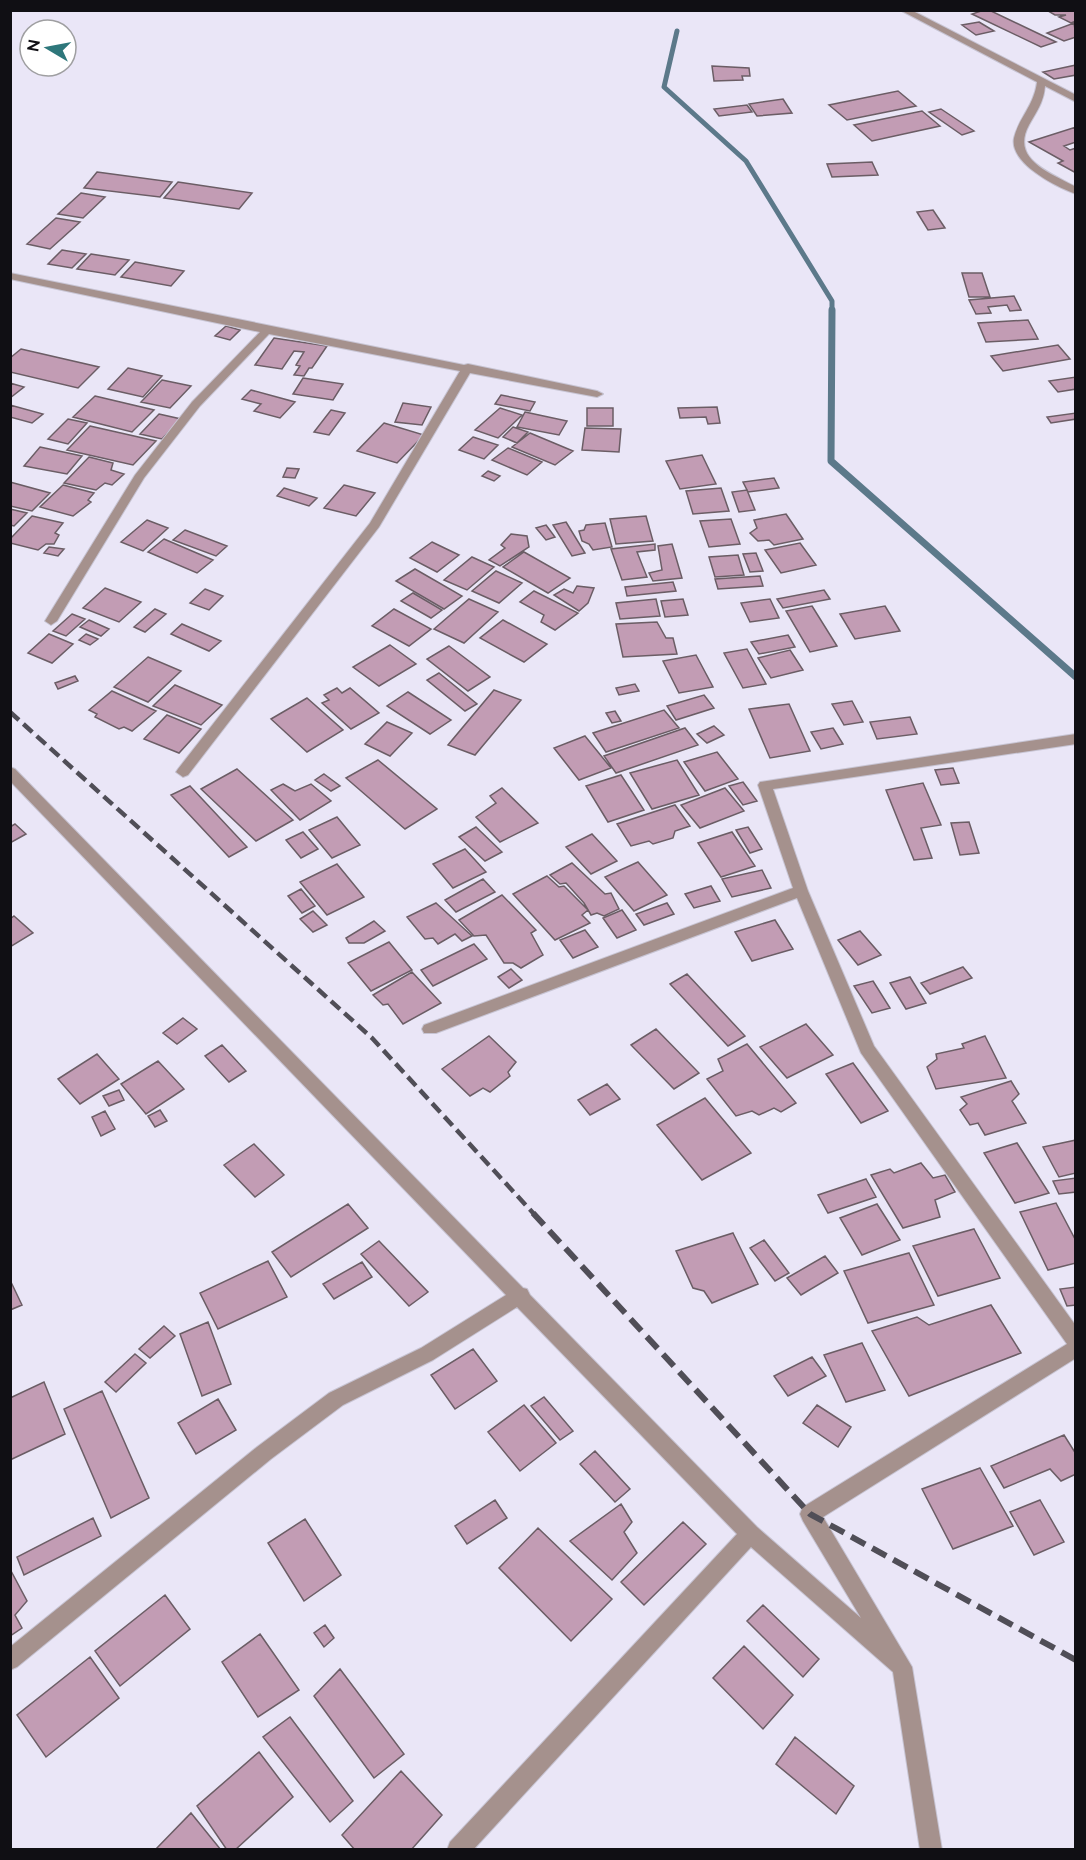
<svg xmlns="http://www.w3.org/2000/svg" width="1086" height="1860" viewBox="0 0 1086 1860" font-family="Raleway,sans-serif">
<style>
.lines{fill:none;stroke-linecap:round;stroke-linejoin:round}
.stream-far1{stroke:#5c798a;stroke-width:5}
.stream{stroke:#5c798a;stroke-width:7}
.building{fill:#c29cb4;stroke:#6b5d65;stroke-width:1.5}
.minor-casing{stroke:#c7c4d3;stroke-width:2}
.minor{fill:#a5918d;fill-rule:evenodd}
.rail-far1{stroke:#504e57;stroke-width:4.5;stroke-dasharray:12 6;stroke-linecap:butt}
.rail{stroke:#504e57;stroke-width:6;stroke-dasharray:16 8;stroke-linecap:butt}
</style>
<rect width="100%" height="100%" fill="#eae6f7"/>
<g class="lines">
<path class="stream-far1" d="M677,31L664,87L746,161L832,301V311"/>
<path class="stream" d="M832,310L831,461L1076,677"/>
</g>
<path class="building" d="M984,10H989L1056,42L1041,47L972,14Z
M1076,10V21L1071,23L1059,17L1066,15H1055L1048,11Z
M979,22L994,31L976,35L962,25Z
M1074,23L1076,37L1064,41L1047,33Z
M1076,65V75L1054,79L1043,72Z
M712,66L749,68L750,76H742L743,80L714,81Z
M898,91L916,106L847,120L829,105Z
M783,99L792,113L757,116L749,104Z
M747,105L752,112L719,116L714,109Z
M941,109L974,131L962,135L929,112Z
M922,111L940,126L872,141L854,125Z
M1076,127V142L1064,146L1070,150L1076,148V173L1058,163L1063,161L1029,142Z
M872,162L878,175L832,177L827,164Z
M97,172L172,182L160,197L84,188Z
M178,182L252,193L239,209L164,198Z
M81,193L105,197L83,218L58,214Z
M933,210L945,228L928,230L917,212Z
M56,218L80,222L50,249L27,244Z
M62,250L86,254L72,268L48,264Z
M91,254L129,260L115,275L77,269Z
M135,262L184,271L171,286L121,277Z
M962,273H982L990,297H969Z
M1014,296L1021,310L1010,311L1007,305L988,307L991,313L976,314L969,300Z
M1028,320L1038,339L986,342L978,323Z
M226,326L240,330L230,340L215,336Z
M274,338L327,346L312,368H309L304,376L294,375L300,366L296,365L304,352L294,351L282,369L255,365Z
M1058,345L1070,359L1003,371L991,356Z
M21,349L99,367L78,388L10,372V358Z
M128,368L162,376L143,397L108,389Z
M1076,377V389L1058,392L1049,381Z
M303,378L343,384L333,400L293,394Z
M162,380L191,386L170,408L141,402Z
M10,383L24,387L10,398Z
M251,390L295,402L280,418L254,411L261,404L242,399Z
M501,395L535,402L530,411L495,404Z
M95,396L154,410L132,432L73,417Z
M403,403L431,407L422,425L395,422Z
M10,405L43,414L32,423L10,417Z
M717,407L720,423L708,424L706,417L680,418L678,408Z
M500,408L522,415L498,438L475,430Z
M587,408H613V426H587Z
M331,410L345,413L329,435L314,432Z
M525,412L567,421L559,435L517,427Z
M1076,413V419L1051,423L1047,417Z
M159,414L181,419L162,439L140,434Z
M68,419L87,423L68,444L48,439Z
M384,423L424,435L397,463L357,451Z
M90,426L156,441L133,465L67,450Z
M513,427L528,432L517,443L503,437Z
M585,428L621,429L619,452L582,450Z
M530,433L573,451L555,465L512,447Z
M473,437L498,445L484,459L459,450Z
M40,447L82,456L67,474L24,466Z
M508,448L542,462L527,475L492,460Z
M702,455L716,484L680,489L666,461Z
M89,457L113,463L111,470L124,474L112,485L105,483L96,490L64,483Z
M287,468L299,469L295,478L283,477Z
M488,471L500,476L494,481L482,476Z
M774,478L779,488L748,492L743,482Z
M10,482L50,493L32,511L10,506Z
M63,485L94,493L88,500L91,502L73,516L40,507Z
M344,485L375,493L356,516L324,508Z
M284,488L317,498L309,506L277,496Z
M721,488L729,511L693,514L686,491Z
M747,490L755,510L739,512L732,492Z
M10,509L27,513L14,526L10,525Z
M786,514L803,539L774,545L769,540L758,541L750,533L757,528L754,520Z
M32,516L63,523L55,533L59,535L54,544H46L38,550L10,543V539Z
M646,516L653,541L616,544L610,519Z
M731,519L740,544L709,547L700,521Z
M147,520L168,528L143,551L121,542Z
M566,522L585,553L572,556L553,525Z
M605,523L612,547L593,550L589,544L582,541L579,531L584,530L586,525Z
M546,525L555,537L546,540L536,528Z
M185,530L227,546L216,556L173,540Z
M511,534L527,536L529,547L500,566L489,560L505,548L501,545Z
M164,539L213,560L197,573L148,552Z
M432,542L459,555L437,572L410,558Z
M800,543L816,565L781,573L765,550Z
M655,544V550L637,552L647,577L622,580L611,549Z
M672,544L682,578L653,581L649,573L662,570L658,546Z
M49,547L64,549L58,556L44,553Z
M524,552L570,578L548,593L503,567Z
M756,553L763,571L750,572L743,554Z
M738,555L744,575L715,577L709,557Z
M472,557L494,567L467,590L444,580Z
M415,569L462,596L444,609L396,581Z
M496,571L522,583L499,603L472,591Z
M760,576L763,586L718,589L715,579Z
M673,582L676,591L627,596L625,587Z
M577,586L594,588L588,603L579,611L554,595L564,589L573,593Z
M105,588L141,602L119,622L83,608Z
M205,589L223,596L209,610L190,603Z
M824,590L830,599L783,608L777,599Z
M534,591L578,613L555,630L541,622L544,615L520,602Z
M413,593L442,610L431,618L401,601Z
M469,599L498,612L464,643L434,629Z
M656,599L660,616L620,619L616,603Z
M683,599L688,615L665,617L661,601Z
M770,599L779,618L750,622L741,603Z
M812,606L837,646L810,652L786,611Z
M885,606L900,631L855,639L840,614Z
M155,609L166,614L145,632L134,627Z
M394,609L431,629L409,646L372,626Z
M72,614L85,619L66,636L53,631Z
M89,620L109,629L101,636L80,627Z
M503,620L547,644L524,662L480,638Z
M657,622L666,638H673L677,654L623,657L616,624Z
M182,624L221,641L209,651L171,634Z
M49,634L73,644L52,663L28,653Z
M86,634L98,639L90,645L79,640Z
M788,635L795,647L759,654L751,642Z
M390,645L416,664L379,686L353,667Z
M449,646L490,677L468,691L427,659Z
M747,649L766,684L743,688L724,653Z
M790,650L803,670L771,678L758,658Z
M696,655L713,687L679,693L663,661Z
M148,657L181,671L148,702L114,687Z
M439,673L477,704L465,711L427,680Z
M75,676L78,681L58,689L55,683Z
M635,684L639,691L619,695L616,688Z
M175,685L222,705L201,725L153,706Z
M337,688L342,693L350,688L379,713L351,729L322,703L329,700L324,695Z
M494,690L521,700L475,755L448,745Z
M112,691L156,711L132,731L124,727L119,729L95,717L97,714L89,710Z
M408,692L451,720L430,734L387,706Z
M704,695L714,708L676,720L667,706Z
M307,698L343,730L307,752L271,719Z
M852,701L863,722L844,725L832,704Z
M789,704L810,751L770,758L749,709Z
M664,710L679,728L606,752L593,733Z
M615,711L621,721L612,723L606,713Z
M167,715L201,729L179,753L144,739Z
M910,717L917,734L877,739L870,722Z
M387,722L412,733L390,756L365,744Z
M714,726L724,735L707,743L697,734Z
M685,728L698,745L616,773L604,756Z
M833,728L843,744L821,749L811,732Z
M585,736L611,768L579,780L554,748Z
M717,752L738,779L705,791L684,762Z
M378,760L437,809L405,829L346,778Z
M677,760L699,795L652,809L630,773Z
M953,768L959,783L941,785L935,770Z
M237,769L293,820L256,841L201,789Z
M324,774L340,786L331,791L315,780Z
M621,775L644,810L608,822L586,786Z
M743,782L757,801L743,805L729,786Z
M923,783L941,825L921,828L932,858L914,860L886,790Z
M283,784L295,791L311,784L331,801L300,820L271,790Z
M190,786L247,847L229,857L171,795Z
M502,788L538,823L500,842L476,817L496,803L490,796Z
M725,788L744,811L700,828L681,805Z
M675,805L690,826L675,831L673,838L653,844L649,841L631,846L617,824Z
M337,817L360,845L332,858L309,830Z
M969,822L979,853L960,855L951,823Z
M15,824L26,834L10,843V827Z
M476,827L502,852L485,861L459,837Z
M748,827L762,849L750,853L736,830Z
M303,832L318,849L301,858L286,840Z
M732,832L755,866L721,877L698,843Z
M592,834L617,861L591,874L566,847Z
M465,849L486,872L453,888L433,864Z
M638,862L667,895L634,911L605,877Z
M572,863L605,894L611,893L619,909L604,916L597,913L591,915L584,903L566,883L560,884L550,875Z
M337,864L364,897L327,915L300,882Z
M762,870L771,888L732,897L722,879Z
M547,876L559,887L564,886L588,910L582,915L590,923L555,940L513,894Z
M483,879L495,892L456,912L445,900Z
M711,886L720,901L694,908L685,894Z
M301,889L315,906L302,913L288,896Z
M502,895L536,930L531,933L543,955L521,968L513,963H504L486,935L474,936L459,920Z
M436,903L472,936L462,941L455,934L438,944L433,938L425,939L407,917Z
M667,903L674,914L644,925L636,914Z
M622,910L636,930L617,938L603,918Z
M313,911L327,925L313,932L300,919Z
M14,916L33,933L10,947V919Z
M775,920L793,949L752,961L735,932Z
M374,921L385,931L364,943H349L346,938Z
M585,930L598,947L573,958L560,940Z
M860,931L881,955L858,965L838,940Z
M389,942L412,970L371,991L348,963Z
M474,944L487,959L433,986L421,970Z
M963,967L972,978L930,994L921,983Z
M511,969L522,980L509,988L498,977Z
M412,972L441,1003L403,1024L388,1004L383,1005L373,995Z
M687,974L745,1036L728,1046L670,984Z
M910,977L926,1003L906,1009L890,983Z
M873,981L890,1008L872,1013L854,986Z
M183,1018L197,1029L177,1044L163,1033Z
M806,1024L833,1055L787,1078L760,1047Z
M656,1029L699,1073L674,1089L631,1045Z
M489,1036L516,1062L508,1072L510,1076L490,1092L483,1088L470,1096L442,1069Z
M985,1036L1006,1078L936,1089L927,1067L937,1059L936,1054L964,1048L962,1044Z
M747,1044L796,1103L781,1112L774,1108L759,1115L752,1111L736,1116L707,1079L723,1071L718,1059Z
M222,1045L246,1071L229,1082L205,1056Z
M97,1054L119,1079L80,1104L58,1079Z
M158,1061L184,1089L146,1114L121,1084Z
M853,1063L888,1111L861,1123L826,1074Z
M1011,1081L1019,1094L1012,1101L1026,1123L985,1135L978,1123L970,1125L960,1110L967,1104L961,1097Z
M607,1084L620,1099L590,1115L578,1100Z
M119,1090L124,1100L109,1106L103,1096Z
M705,1098L751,1153L702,1180L657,1125Z
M160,1110L167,1121L155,1127L148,1116Z
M105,1111L115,1129L101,1136L92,1117Z
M1076,1140V1173L1059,1177L1043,1147Z
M1017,1143L1049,1193L1015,1203L984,1153Z
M254,1144L284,1175L255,1197L224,1165Z
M921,1163L933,1178L945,1175L955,1192L935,1200L940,1217L903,1228L871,1175L890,1169L894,1173Z
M1076,1178V1192L1059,1194L1053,1181Z
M866,1179L876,1197L828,1213L818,1195Z
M1056,1203L1076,1241V1263L1048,1270L1020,1212Z
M348,1204L368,1228L291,1277L272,1252Z
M877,1204L900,1240L862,1255L840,1218Z
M974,1229L1000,1278L938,1296L913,1246Z
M733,1233L758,1284L712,1303L704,1291L693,1288L676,1251Z
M764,1240L789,1273L775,1281L750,1248Z
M379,1241L428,1292L409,1306L361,1254Z
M909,1253L934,1305L868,1323L844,1271Z
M825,1256L838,1273L801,1295L787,1278Z
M268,1261L287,1297L218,1329L200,1293Z
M362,1262L372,1277L334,1299L323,1284Z
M10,1280L22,1305L10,1310Z
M1076,1287V1305L1067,1306L1060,1289Z
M991,1305L1021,1353L909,1396L872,1331L917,1317L929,1325Z
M208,1322L231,1384L202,1396L180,1334Z
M164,1326L175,1336L150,1358L139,1349Z
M862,1343L885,1390L846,1402L824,1355Z
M473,1349L497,1381L455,1409L431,1375Z
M135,1354L146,1363L116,1392L105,1382Z
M812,1357L826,1376L788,1396L774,1376Z
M44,1382L65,1434L10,1460V1398Z
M102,1391L149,1498L111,1518L64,1409Z
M544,1397L573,1431L560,1440L531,1406Z
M218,1399L236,1430L196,1454L178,1423Z
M524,1405L556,1443L520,1471L488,1432Z
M817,1405L851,1427L838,1447L803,1423Z
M1064,1435L1076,1454V1474L1061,1481L1050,1469L1004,1488L991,1466Z
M595,1451L630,1489L615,1502L580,1464Z
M980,1468L1013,1526L953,1549L922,1489Z
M495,1500L507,1518L467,1544L455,1526Z
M1040,1500L1064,1542L1034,1555L1010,1512Z
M621,1504L632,1522L624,1532L637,1553L612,1580L570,1541Z
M93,1518L101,1536L24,1575L17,1557Z
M305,1519L341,1575L304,1601L268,1543Z
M683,1522L706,1544L644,1605L621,1582Z
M538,1528L612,1599L571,1641L499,1568Z
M10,1569L27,1601L15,1615L22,1628L10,1636Z
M165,1595L190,1629L120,1686L95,1651Z
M763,1605L819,1659L803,1677L747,1621Z
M325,1625L334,1638L324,1647L314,1633Z
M260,1634L299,1690L258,1717L222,1662Z
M744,1646L793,1695L763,1729L713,1678Z
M90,1657L119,1698L46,1757L17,1715Z
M340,1669L404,1754L374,1778L314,1696Z
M290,1717L353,1801L330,1822L263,1737Z
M795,1737L854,1786L836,1814L776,1764Z
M259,1752L293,1797L235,1850H227L197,1806Z
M401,1771L442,1815L411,1850H355L342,1835Z
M191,1813L221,1850H155Z"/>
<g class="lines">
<defs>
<path id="minor" d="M900,10H911L1076,95V102L1045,86C1044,102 1036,112 1029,125C1010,160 1051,173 1076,187V194C1056,187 1009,163 1014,138C1019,117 1034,106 1037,82Z
M10,273L464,365L468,364L597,391L603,394L597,397L470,373L379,527L188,775L183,777L176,772L178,769L370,523L460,371L269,334L200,406L144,478L57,621L51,625L45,621L135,475L192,402L260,332L10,279Z
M1076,734V744L773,789L808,891L874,1046L1076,1326V1358L823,1517L912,1667L942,1850H920L893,1672L751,1547L473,1850H447L450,1842L737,1534L517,1307L433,1360L343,1405L271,1459L17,1667L10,1670V1647L257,1447L329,1393L421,1348L506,1295L10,781V767L15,769L523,1288L527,1289L530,1295L757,1527L861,1618L803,1521L800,1514L803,1507L1067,1344L861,1053L797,898L436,1033H424L422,1029L424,1025L793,888L758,785L760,782Z"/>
</defs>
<use href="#minor" class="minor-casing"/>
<use href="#minor" class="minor"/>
<path class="rail-far1" d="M10,712L372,1038L534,1214"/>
<path class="rail" d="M533,1213L810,1514L1076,1660"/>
</g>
<rect width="1086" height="1860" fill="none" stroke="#100f14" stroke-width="24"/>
<g transform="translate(48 48) rotate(280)"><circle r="28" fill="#ffffff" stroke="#9f9fa1" stroke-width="1.5"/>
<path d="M0-4.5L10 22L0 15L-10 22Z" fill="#2e777b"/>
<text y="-9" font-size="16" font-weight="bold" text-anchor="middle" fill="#100f14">N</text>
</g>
</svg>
